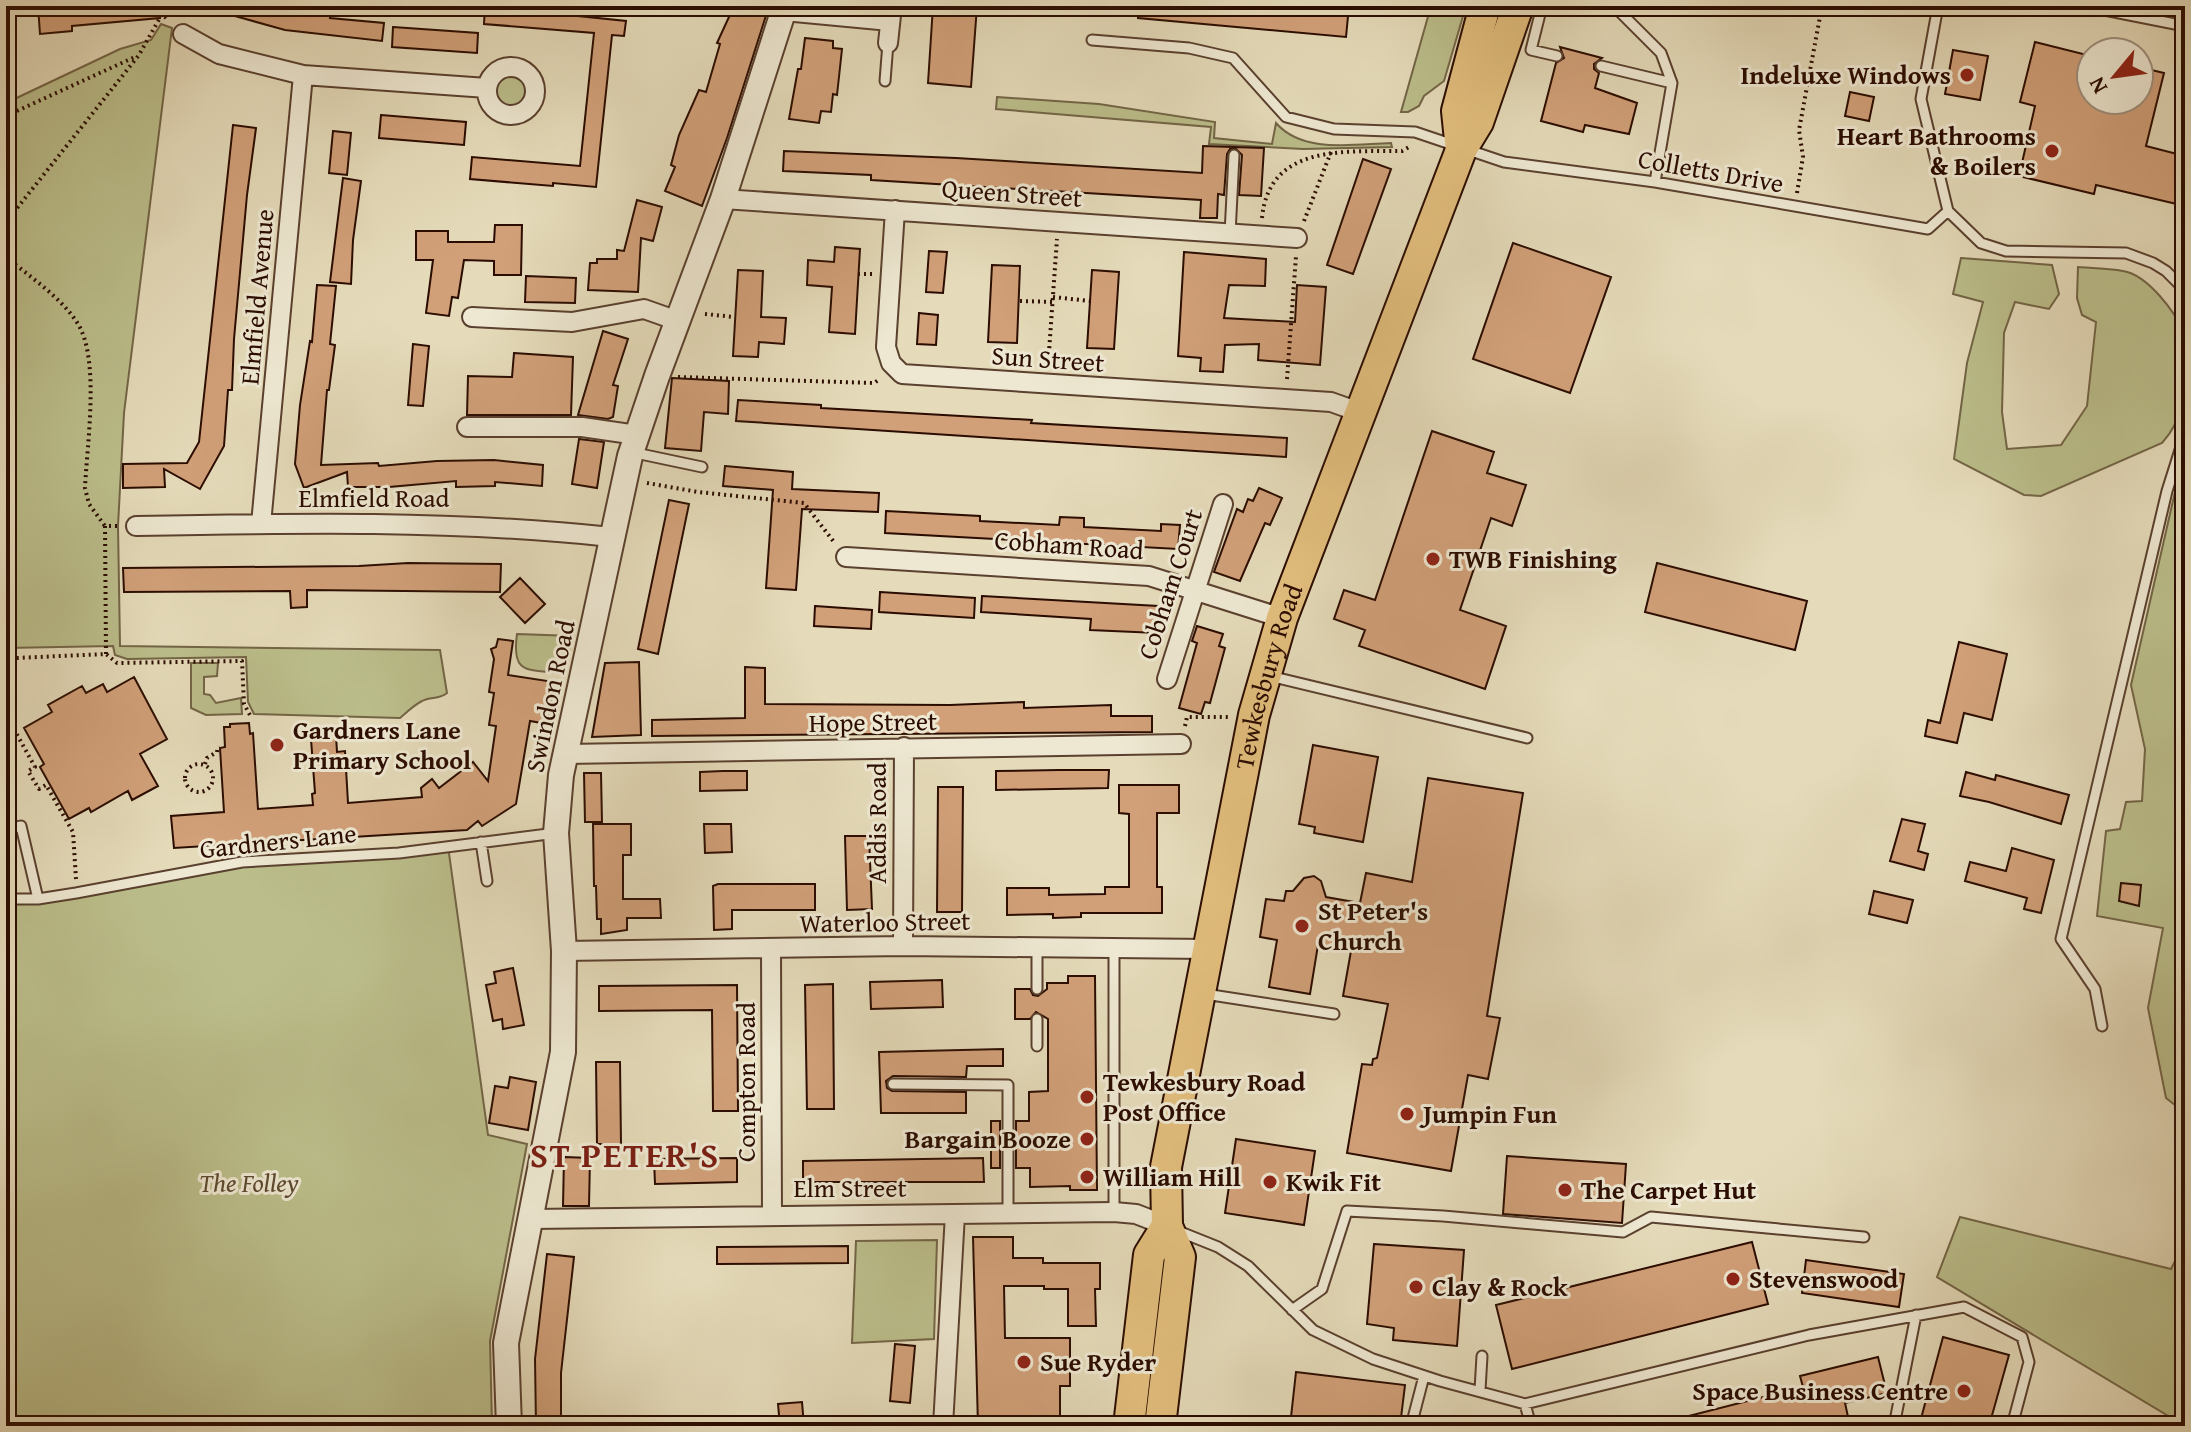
<svg xmlns="http://www.w3.org/2000/svg" width="2191" height="1432" viewBox="0 0 2191 1432" font-family="'Gentium Book Plus',serif">
<style>
.green{fill:#bbbe8b;stroke:#736546;stroke-width:2}
.lines{fill:none;stroke-linecap:round;stroke-linejoin:round}
.stream{stroke:#6f7370;stroke-width:6}
.building{fill:#d1a079;stroke:#2b0c00;stroke-width:2}
.service-casing{stroke:#5a402e;stroke-width:13}
.minor-casing{stroke:#5a402e;stroke-width:22}
.tertiary-casing{stroke:#5a402e;stroke-width:28}
.trunk-casing{stroke:#2b0c00;stroke-width:34}
.path{stroke:#2b0c00;stroke-width:4;stroke-dasharray:2 4;stroke-linecap:butt}
.service{stroke:#eee8d2;stroke-width:9}
.minor{stroke:#eee8d2;stroke-width:18}
.tertiary{stroke:#eee8d2;stroke-width:24}
.trunk{stroke:#e2be7d;stroke-width:30}
.poi-dot{fill:#8f2418;stroke:#eee8d2;stroke-width:3}
.labels{text-anchor:middle;stroke-width:6;stroke-linejoin:round;paint-order:stroke}
.poi-label{font-size:26px;font-weight:bold;fill:#2b0c00;stroke:#eee8d2;text-anchor:start}
.street-label{font-size:26px;fill:#2b0c00;stroke:#eee8d2}
.park-label{font-size:26px;font-style:italic;fill:#5d4a31;stroke:#eee8d2}
.district-label{font-size:34px;font-weight:bold;letter-spacing:2px;fill:#7a1f14;stroke:#eee8d2}
</style>
<rect width="100%" height="100%" fill="#e5dbba"/>
<filter id="stains"><feTurbulence type="fractalNoise" baseFrequency=".0025" numOctaves="4"/><feColorMatrix values="0 0 0 0 .2 0 0 0 0 .09 0 0 0 0 .02 0 0 0 .5 -.17"/></filter>
<radialGradient id="worn" r=".72"><stop offset=".6" stop-color="#630" stop-opacity="0"/><stop offset="1" stop-color="#630" stop-opacity=".3"/></radialGradient>
<path class="green" d="M1431,6H1466L1444,81L1424,96L1419,106L1408,112H1401Z
M161,24L172,28L124,413L118,526L120,646L440,650L447,693C439,700 430,696 422,701C414,705 407,712 400,718L254,714L248,702L246,657L127,659L115,655L113,646L6,648V103L120,49L151,40Z
M489 90a22 22 0 1 1 44 0a22 22 0 1 1-44 0Z
M997,97L1099,104L1215,122L1214,138L1272,144L1276,123C1303,154 1354,144 1391,143L1392,147L1303,149L1209,144L1211,127L996,109Z
M1961,258L2052,265L2059,294L2049,309L2015,302L2004,333L2002,412L2007,449L2061,445L2087,406L2096,322L2082,315L2077,298L2078,267C2093,268 2109,268 2123,271C2148,275 2175,312 2185,334C2185,376 2191,411 2162,443L2041,496L2024,495L1954,459L1967,363L1983,302L1953,294Z
M2185,448V1113L2166,1098L2148,1008L2163,928L2097,916L2106,831L2120,829L2126,802L2142,801L2145,749L2131,685Z
M517,634L573,636L564,674C529,668 511,677 517,634Z
M191,663H218L217,676L204,677V694L210,695L216,703L241,698L242,714L206,715L191,708Z
M448,846L488,1135L527,1144L490,1341L492,1426H6V899H38L242,862Z
M1960,1217L2171,1269L2185,1241V1426L1937,1277Z
M937,1240L934,1339L852,1343L856,1241Z"/>
<g class="lines">
<path class="stream" d="M2185,607L2178,686L2185,731
M2185,956V960"/>
</g>
<path class="building" d="M38,6H159L160,18L72,26V31L40,34Z
M218,6H269L331,13L330,18L384,23L382,41L285,30L217,11Z
M485,6L570,8L569,15L626,21L624,36L612,35L596,187L553,183V186L470,179L472,157L580,166L594,33L484,24Z
M734,6H769L727,138L702,206L665,191L675,167L671,165L679,135L699,90L706,92L720,44L717,43Z
M933,6H977L971,87L928,83Z
M1139,6H1349L1346,37L1138,18Z
M393,27L478,33L477,53L392,47Z
M805,38L833,41V48L842,49L837,95L833,94L831,112L821,111L819,123L789,119L798,69H801Z
M2035,42L2091,56V100H2139V67L2164,73L2146,146L2185,156V206L2096,185L2094,194L2019,176L2035,106L2020,102Z
M1560,47L1602,58L1594,64V69L1599,73L1595,88L1637,103L1629,134L1585,125L1583,132L1541,121L1556,63L1564,58Z
M1953,50L1988,56L1980,100L1945,94Z
M1850,92L1874,97L1869,121L1845,116Z
M381,115L466,122L464,145L379,138Z
M233,125L256,128L247,195L234,339L232,390H228L224,446L200,489L164,469L165,487L123,488V464L187,463L199,442Z
M333,131L351,133L347,175L329,173Z
M1203,146L1264,148L1261,196L1239,195L1242,155L1235,148L1230,149L1227,154L1224,195L1218,194L1217,218H1200L1201,200L871,180V175L783,171L784,151L956,158L1202,173Z
M1363,159L1391,169L1353,274L1327,265Z
M343,178L361,181L353,240L351,284L330,282Z
M637,200L662,207L653,241L641,238L638,292L588,290L590,263H597V259H617V250L624,251Z
M495,225H522L521,275H494V261L464,260L458,298L452,297L449,316L426,313L433,260H416V231H448V242H494Z
M1513,243L1611,277L1570,393L1473,359Z
M835,247L860,249L855,334L829,332L832,287L807,285L808,260L834,262Z
M929,251L947,252L943,293L926,292Z
M1184,252L1266,259L1265,286L1229,285L1224,318L1295,322L1297,285L1326,287L1320,365L1258,360L1259,344L1225,345L1223,372L1200,371L1201,358L1178,356Z
M992,265L1020,266L1017,343L988,342Z
M738,270L763,271L761,317L786,318L784,344L759,342L758,357L733,356Z
M1092,270L1119,272L1114,349L1087,348Z
M526,276L576,278L575,303L525,302Z
M317,285L336,286L330,344L335,345L329,390H327L321,465L378,463L379,466L437,461L494,460L543,465L542,486L495,482V486L456,487V481L389,487H348L347,472L304,488L295,464L300,405L310,341L312,342Z
M919,313L938,315L936,345L917,344Z
M603,331L628,339L613,385L618,386L613,417L608,419L578,415Z
M413,344L429,346L423,406L408,405Z
M514,353L573,357L571,415H467L468,376L512,377Z
M672,378L729,381L728,414L704,412L701,451L665,448Z
M738,400L821,405V408L1032,420L1031,423L1287,438L1286,457L736,421Z
M1432,431L1494,452L1487,473L1526,485L1512,526L1491,518L1460,610L1506,626L1485,689L1359,646L1365,630L1334,619L1344,590L1375,600Z
M579,439L604,442L597,488L572,484Z
M725,466L793,472L792,489L879,493L878,512L802,509L796,590L766,588L773,490L723,486Z
M1259,488L1282,498L1270,525L1265,523L1240,581L1214,572L1237,509L1243,512L1248,499L1253,501Z
M669,500L689,504L658,654L638,649Z
M886,511L980,516V521L1059,525L1060,517L1084,518V527L1161,531V524L1180,525L1178,549L885,533Z
M408,563L501,564L500,592L307,590V607L291,608L290,591L124,592L123,568L359,566Z
M1657,563L1807,601L1795,650L1645,612Z
M520,578L545,604L525,623L500,597Z
M880,592L975,598L974,618L879,612Z
M982,596L1158,606L1157,633L1090,630L1091,619L981,612Z
M815,606L872,610L871,629L814,626Z
M1197,626L1223,634L1219,646L1225,648L1210,703L1205,702L1201,714L1179,708L1197,643L1192,641Z
M498,639L513,641L508,675L554,682L547,724L530,721L516,804L482,826L478,821L467,830L174,848L171,816L224,812L220,748L225,747L224,727H230V724L249,723L250,734L253,733L258,809L313,805L312,794L315,793L311,739L336,736L337,752L345,751L348,803L422,797L421,788L432,779L439,788L473,762L488,781L496,726L489,725L494,693L489,692L494,659L491,649L496,647Z
M1959,642L2007,654L1992,720L1964,713L1957,743L1925,736L1928,720L1940,723Z
M639,662L641,735L592,737L605,663Z
M745,667L765,668V704L950,705L1024,702V708L1111,705V716H1152V732L652,736V720L745,718Z
M134,677L167,739L140,754L158,786L132,800L128,791L91,812L89,808L69,819L40,767L44,764L24,728L52,712L48,705L82,686L86,693L103,684L107,692Z
M1313,745L1378,757L1363,842L1314,833L1315,827L1299,824Z
M1059,770H1109L1108,788L996,790V771Z
M723,771H747V790L700,791V772Z
M1966,772L1995,780L1996,775L2069,795L2061,824L1989,802L1960,796Z
M584,773H601L602,822H585Z
M1428,778L1523,793L1487,1016L1500,1018L1488,1079L1468,1075L1451,1171L1347,1153L1362,1064L1372,1065L1373,1059L1377,1058L1388,1004L1343,996L1351,951L1318,945L1310,994L1269,987L1277,940L1260,937L1266,899L1284,901L1286,891H1293L1304,878L1314,876L1321,881L1326,897L1360,903L1366,873L1412,882Z
M1119,785H1179V813H1157V887H1162V913H1081V917L1053,918V914L1007,915V888H1049V895L1105,894V887H1129V814L1119,813Z
M938,787H963L962,912H937Z
M1902,819L1925,824L1918,851L1928,854L1924,870L1890,861Z
M593,824H631V855H623V899H660L661,918H627V930L601,934V919H597L596,886H594Z
M704,824H731L732,852L705,853Z
M845,836H869L872,909L847,910Z
M2012,848L2054,860L2041,913L2024,909L2027,898L1965,881L1970,862L2006,871Z
M2121,883L2141,885L2139,906L2119,901Z
M718,884H815V910H732V929L714,930L713,886Z
M1874,891L1913,900L1907,923L1869,914Z
M513,968L524,1025L503,1029L502,1019L493,1021L486,985L496,983L494,972Z
M1068,976H1095L1097,1190H1070V1186L1030,1187V1168H1016V1121H1029V1092L1048,1091V1019L1036,1012L1030,1019H1015V989H1030L1033,995L1038,996L1047,989V983H1068Z
M942,980L943,1007L871,1009L870,982Z
M833,984L834,1109H807L805,985Z
M737,985L738,1111H713L712,1010L599,1011V986Z
M1003,1049V1066H967L966,1077L893,1076L886,1081L887,1088L892,1091L966,1092V1113H881L879,1052Z
M596,1062H620L621,1144H597Z
M510,1077L536,1082L528,1130L489,1123L495,1086L508,1088Z
M991,1121H1000V1168H991Z
M1236,1139L1315,1151L1304,1225L1225,1213Z
M1507,1156L1626,1164L1622,1223L1503,1214Z
M564,1157L590,1158L589,1206H563Z
M737,1158V1182L655,1184L654,1159Z
M983,1158L984,1182H803V1161Z
M973,1237H1013V1258H1043V1263H1100V1289H1095L1096,1326H1068V1289H1044V1286H1004L1005,1338H1070V1386H1060V1426H978Z
M1752,1242L1768,1304L1512,1369L1496,1305Z
M1374,1244L1464,1250L1457,1346L1393,1340L1394,1328L1367,1324Z
M848,1246V1263L717,1264V1247Z
M547,1254L574,1257L561,1373V1426H536L535,1359Z
M1806,1260L1904,1274L1899,1307L1802,1293Z
M1943,1337L2009,1355L1989,1426H1919Z
M895,1344L915,1346L910,1403L890,1401Z
M1878,1357L1887,1393L1845,1403L1850,1426H1674L1673,1420L1803,1387L1800,1376Z
M1296,1372L1405,1385L1400,1426H1290Z
M802,1402L804,1426H780L778,1404Z"/>
<g class="lines">
<defs>
<path id="service" d="M1542,6L1531,50L1557,56
M1614,6L1661,53L1672,83L1655,182
M1938,6L1921,99L1948,211L1981,243L2006,251L2126,253L2153,263L2166,271L2185,290
M2084,6L2185,26
M1092,40L1189,48L1233,58L1286,117L1334,129L1415,132L1504,162L1655,182L1928,229L1948,211
M1601,66L1672,83
M885,81L888,43
M1230,234L1234,155
M631,452L702,467
M1270,676L1527,738
M6,829L21,826L38,899
M481,842L487,881
M6,899H38L76,893L242,862L399,853L556,833
M1037,948V989
M1205,994L1334,1014
M1037,1019V1046
M2102,1026L2095,989L2061,939L2167,491L2185,434
M893,1084L1008,1085V1213
M1114,1212V948
M1178,1231L1218,1247L1248,1266L1313,1330L1373,1359L1440,1381L1525,1404L1809,1335L1964,1307L2022,1337L2029,1362L2012,1426
M1292,1310L1322,1289L1347,1211L1443,1216L1623,1232L1651,1217L1864,1237
M1480,1390L1482,1356
M1525,1404L1531,1426
M1411,1426L1424,1376
M1894,1426L1916,1315"/>
<path id="minor" d="M784,11L890,21
M183,34L219,54L303,75L487,88
M888,43L892,6
M487 91a24 24 0 1 1 48 0a24 24 0 1 1-48 0Z
M723,199L1297,238
M895,210L886,347L891,363L902,374L1331,402L1359,412
M472,317L572,322L644,309L678,321
M467,427H582L637,435
M261,524L303,75
M136,526C295,523 453,520 611,537
M846,557L1149,576L1282,618
M1167,679L1223,504
M566,754L1181,744
M903,946L904,747
M771,950L772,1215
M564,951L903,946L1208,949
M531,1219L1114,1212L1136,1214L1167,1226
M943,1426L955,1214"/>
<path id="tertiary" d="M509,1426L506,1343L563,1052L564,951L556,833L561,775L630,456L657,376L723,199L785,6"/>
<g id="trunk">
<path d="M1461,150L1457,111L1485,6"/>
<path d="M1129,1426L1149,1255L1167,1226"/>
<path id="s1" d="M1160,1426L1180,1257L1167,1226L1166,1167L1254,715L1282,618L1461,150L1478,122L1518,6"/>
</g>
</defs>
<use href="#service" class="service-casing"/>
<use href="#minor" class="minor-casing"/>
<use href="#tertiary" class="tertiary-casing"/>
<use href="#trunk" class="trunk-casing"/>
<path class="path" d="M161,6L162,14L169,21
M6,116L137,56
M1797,193L1803,157L1799,130L1822,6
M1262,218C1269,143 1347,152 1402,151L1409,147
M1304,221L1331,152
M6,222L139,55L162,14
M6,257C30,277 61,297 78,324C100,360 87,444 85,488L89,504L105,526
M858,274H872
M1053,297L1090,301
M1020,301L1053,302
M705,314L734,317
M1048,366L1057,239
M678,377L874,383L880,379
M1287,379L1296,256
M647,483L698,492L804,503L834,542
M106,654L105,526H119
M1185,726L1187,717H1229
M205,764L207,758L217,752L218,746
M185 778a14 14 0 1 1 28 0a14 14 0 1 1-28 0Z
M76,879L73,832L46,785L39,789L28,771L35,767L15,731L7,666L16,658L106,654L117,663L242,661L244,704L251,717"/>
<use href="#service" class="service"/>
<use href="#minor" class="minor"/>
<use href="#tertiary" class="tertiary"/>
<use href="#trunk" class="trunk"/>
</g>
<g class="poi-dot">
<circle cx="1967" cy="75" r="8"/>
<circle cx="2052" cy="151" r="8"/>
<circle cx="1433" cy="559" r="8"/>
<circle cx="277" cy="745" r="8"/>
<circle cx="1302" cy="926" r="8"/>
<circle cx="1087" cy="1097" r="8"/>
<circle cx="1407" cy="1114" r="8"/>
<circle cx="1087" cy="1139" r="8"/>
<circle cx="1087" cy="1177" r="8"/>
<circle cx="1270" cy="1182" r="8"/>
<circle cx="1565" cy="1190" r="8"/>
<circle cx="1733" cy="1279" r="8"/>
<circle cx="1416" cy="1287" r="8"/>
<circle cx="1024" cy="1362" r="8"/>
<circle cx="1964" cy="1391" r="8"/>
</g>
<g class="labels">
<g class="poi-label">
<text x="1951" y="84" text-anchor="end">Indeluxe Windows</text>
<text x="2036" y="145" text-anchor="end">Heart Bathrooms<tspan x="2036" dy="30">&amp; Boilers</tspan></text>
<text x="1449" y="568">TWB Finishing</text>
<text x="293" y="739">Gardners Lane<tspan x="293" dy="30">Primary School</tspan></text>
<text x="1318" y="920">St Peter's<tspan x="1318" dy="30">Church</tspan></text>
<text x="1103" y="1091">Tewkesbury Road<tspan x="1103" dy="30">Post Office</tspan></text>
<text x="1423" y="1123">Jumpin Fun</text>
<text x="1071" y="1148" text-anchor="end">Bargain Booze</text>
<text x="1103" y="1186">William Hill</text>
<text x="1286" y="1191">Kwik Fit</text>
<text x="1581" y="1199">The Carpet Hut</text>
<text x="1749" y="1288">Stevenswood</text>
<text x="1432" y="1296">Clay &amp; Rock</text>
<text x="1040" y="1371">Sue Ryder</text>
<text x="1948" y="1400" text-anchor="end">Space Business Centre</text>
</g>
<g class="street-label">
<text transform="translate(1711 171) rotate(10)" y="9">Colletts Drive</text>
<text transform="translate(1012 193) rotate(4)" y="9">Queen Street</text>
<text transform="translate(257 297) rotate(-85)" y="9">Elmfield Avenue</text>
<text transform="translate(1048 359) rotate(4)" y="9">Sun Street</text>
<text x="374" y="507">Elmfield Road</text>
<text transform="translate(1069 545) rotate(4)" y="9">Cobham Road</text>
<text transform="translate(1170 584) rotate(-72)" y="9">Cobham Court</text>
<text dy="9" stroke="none"><textPath href="#s1" startOffset="764">Tewkesbury Road</textPath></text>
<text transform="translate(550 696) rotate(-78)" y="9">Swindon Road</text>
<text transform="translate(873 722) rotate(-1)" y="9">Hope Street</text>
<text transform="translate(877 823) rotate(-90)" y="9">Addis Road</text>
<text transform="translate(278 841) rotate(-6)" y="9">Gardners Lane</text>
<text transform="translate(885 922) rotate(-1)" y="9">Waterloo Street</text>
<text transform="translate(746 1082) rotate(-90)" y="9">Compton Road</text>
<text x="850" y="1197">Elm Street</text>
</g>
<g class="park-label">
<text x="249" y="1192">The Folley</text>
</g>
<g class="district-label">
<text x="625" y="1167">ST PETER'S</text>
</g>
</g>
<rect width="2191" height="1432" fill="none" stroke="#e5dbba" stroke-width="32"/>
<rect x="8" y="8" width="2175" height="1416" fill="none" stroke="#2b0c00" stroke-width="4"/>
<rect x="16" y="16" width="2159" height="1400" fill="none" stroke="#2b0c00" stroke-width="2"/>
<g transform="translate(2115 76) rotate(241)"><circle r="38" fill="#eee8d2" stroke="#a0907e" stroke-width="2"/>
<path d="M0-6L14 30L0 20L-14 30Z" fill="#8f2418"/>
<text y="-12" font-size="22" font-weight="bold" text-anchor="middle" fill="#2b0c00">N</text>
</g>
<rect width="100%" height="100%" filter="url(#stains)"/>
<rect width="100%" height="100%" fill="url(#worn)"/>
</svg>
